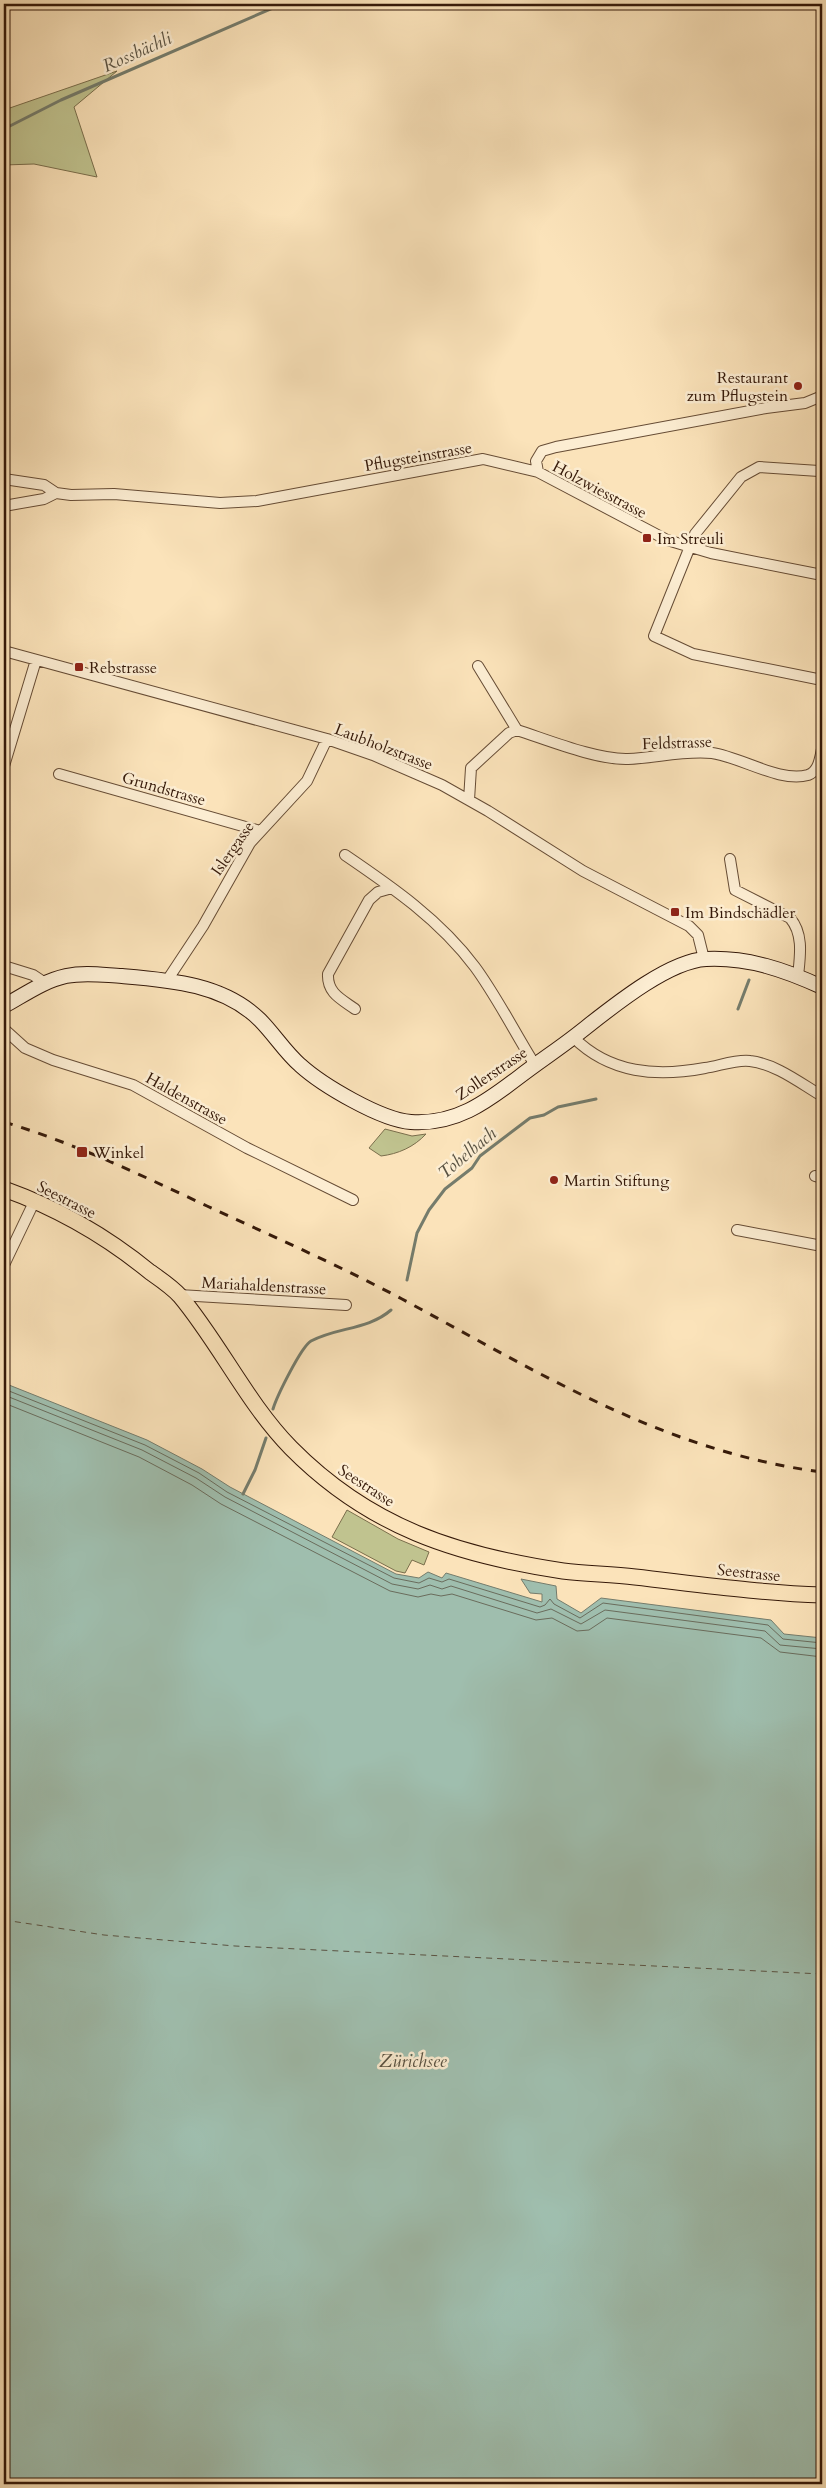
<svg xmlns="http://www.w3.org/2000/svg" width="826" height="2488" viewBox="0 0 826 2488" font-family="Cardo,serif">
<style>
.green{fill:#c0c38f;stroke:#7a6e4c}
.water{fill:#9fbeae;stroke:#757c6c}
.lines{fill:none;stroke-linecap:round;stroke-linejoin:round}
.shore{stroke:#6a6c5c;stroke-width:1}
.stream{stroke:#757c6c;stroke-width:3}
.ferry{stroke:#5a5343;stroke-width:1;stroke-dasharray:6 5;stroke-linecap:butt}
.street-casing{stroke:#664c35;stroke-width:12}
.secondary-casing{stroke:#351909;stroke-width:16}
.primary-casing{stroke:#351909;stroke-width:17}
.street{stroke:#fcedd2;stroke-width:10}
.secondary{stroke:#fcedd2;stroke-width:14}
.primary{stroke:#fbe3ba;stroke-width:15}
.rail{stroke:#351909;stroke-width:3;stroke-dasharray:9 9;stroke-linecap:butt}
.poi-dot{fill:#8f2418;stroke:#fcedd2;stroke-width:2}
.labels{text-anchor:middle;stroke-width:5;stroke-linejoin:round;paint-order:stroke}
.poi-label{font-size:16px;fill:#351909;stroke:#fcedd2;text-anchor:start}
.street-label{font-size:16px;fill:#351909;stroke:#fcedd2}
.water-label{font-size:18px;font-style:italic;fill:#5a5343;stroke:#fcedd2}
</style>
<rect width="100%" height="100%" fill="#fbe3ba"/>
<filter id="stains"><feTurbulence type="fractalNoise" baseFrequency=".004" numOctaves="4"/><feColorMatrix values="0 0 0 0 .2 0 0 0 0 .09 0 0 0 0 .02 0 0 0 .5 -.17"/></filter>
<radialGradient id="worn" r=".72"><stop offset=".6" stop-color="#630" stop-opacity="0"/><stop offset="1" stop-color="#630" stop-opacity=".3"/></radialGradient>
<path class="green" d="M117,71L74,107L97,177L34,164L4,165V110Z
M385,1129L412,1136L426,1134C414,1147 398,1154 381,1156L369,1148Z
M347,1510L398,1539L429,1552L424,1565L412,1560L405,1573L396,1571L332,1537Z"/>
<path class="water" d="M4,1383L147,1440L202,1469L230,1487L396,1574L419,1578L428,1572L442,1578L446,1573L542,1602V1594L530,1593L521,1579L556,1586L557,1599L581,1613L601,1598L771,1620L784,1634L822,1638V2484H4Z"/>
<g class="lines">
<path class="shore" d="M4,1389L145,1445L199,1473L227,1492L394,1578L419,1583L429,1578L442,1582L449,1579L540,1607L545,1605L550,1599L554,1604L580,1618L603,1603L768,1625L783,1639L822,1643
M4,1395L142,1450L196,1478L225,1497L392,1584L418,1589L430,1585L442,1589L451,1586L537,1613L551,1609L581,1624L605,1610L765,1631L780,1645L822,1649
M4,1403L139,1457L192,1485L221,1504L390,1591L418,1597L431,1594L441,1596L452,1594L536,1620L552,1618L577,1631L589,1630L607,1618L761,1638L780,1652L822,1657"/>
<path class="stream" d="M4,129L61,100L282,4
M738,1009L749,980
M407,1280L417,1233L429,1210L445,1189L472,1168L480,1156L530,1118L544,1115L558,1107L596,1099
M273,1409C277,1396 301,1347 311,1341C337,1327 368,1330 391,1310
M243,1494L255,1470L266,1438"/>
<path class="ferry" d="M4,1920L104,1935L235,1946L822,1974"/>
<defs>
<path id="street" d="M819,471L759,467L741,477L695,534L654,636L693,654L822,680
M538,472L536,461L542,451L556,447L766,408L805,403L822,396
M4,479L44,485L56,493
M4,506L44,499L56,493L71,495L114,494L220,503L257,501L483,459L538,472L667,540L711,553L822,575
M4,651L327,739L373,755L442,785L488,811L583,871L689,926L698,935L704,959
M478,666L517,730
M517,730C548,740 597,760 628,759C656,758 683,750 712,753C741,757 780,783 808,775C819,771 820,758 822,749
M4,766L36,660
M59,774L260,831
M469,800L471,768L509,733L517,730
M345,855C392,887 440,920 475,967C497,997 515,1033 535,1065
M730,859L735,890L790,918C804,934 800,957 798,976
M4,966L33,975L45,983
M168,979L203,926L250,843L307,781L327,739
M355,1009C341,999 327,993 328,974L369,900L378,892L392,888
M4,1029L25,1048L53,1060L133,1085L247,1148L353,1200
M573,1037C610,1074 657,1077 705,1068C719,1066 737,1059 750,1061C776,1064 800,1083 822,1096
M815,1176L822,1178
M737,1230L822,1246
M4,1265L35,1200
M179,1295L346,1305"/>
<path id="secondary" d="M4,1006C24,995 43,981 66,976C85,972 103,975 122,976C170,980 224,984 260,1020C274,1034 285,1052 300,1065C322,1085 381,1120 411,1122C455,1125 485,1103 519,1077C537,1063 557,1050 575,1036C606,1012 666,961 706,959C748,957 785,970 822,987"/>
<path id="primary" d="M4,1189C57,1208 106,1236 150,1272C160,1279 172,1287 180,1296C220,1344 247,1403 291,1448C369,1527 456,1555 563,1571C586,1574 611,1574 635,1577C697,1584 760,1593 822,1595"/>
</defs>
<use href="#street" class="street-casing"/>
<use href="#secondary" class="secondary-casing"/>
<use href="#primary" class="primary-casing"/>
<use href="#street" class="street"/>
<use href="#secondary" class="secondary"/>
<use href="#primary" class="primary"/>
<path class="rail" d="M4,1122C74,1143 141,1175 207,1206C272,1236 338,1265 402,1299C538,1372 665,1452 822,1472"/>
</g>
<g class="poi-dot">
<circle cx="798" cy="386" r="5"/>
<rect x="642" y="533" width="10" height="10" rx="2.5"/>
<rect x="74" y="662" width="10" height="10" rx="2.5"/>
<rect x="670" y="907" width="10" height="10" rx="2.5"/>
<rect x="76" y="1146" width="12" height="12" rx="2.5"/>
<circle cx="554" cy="1180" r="5"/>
</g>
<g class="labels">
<g class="poi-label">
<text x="788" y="383" text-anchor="end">Restaurant<tspan x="788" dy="18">zum Pflugstein</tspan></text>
<text x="657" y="544">Im Streuli</text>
<text x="89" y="673">Rebstrasse</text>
<text x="685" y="918">Im Bindschädler</text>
<text x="93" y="1158">Winkel</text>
<text x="564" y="1186">Martin Stiftung</text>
</g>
<g class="street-label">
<text transform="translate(418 456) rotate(-10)" y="6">Pflugsteinstrasse</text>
<text transform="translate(600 489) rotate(28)" y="6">Holzwiesstrasse</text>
<text transform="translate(677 742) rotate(-2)" y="6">Feldstrasse</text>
<text transform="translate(384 746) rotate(21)" y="6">Laubholzstrasse</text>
<text transform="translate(164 788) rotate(16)" y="6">Grundstrasse</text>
<text transform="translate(232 848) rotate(-55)" y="6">Islergasse</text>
<text transform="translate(491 1073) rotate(-34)" y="6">Zollerstrasse</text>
<text transform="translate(187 1098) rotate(29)" y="6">Haldenstrasse</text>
<text transform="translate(67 1199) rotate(27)" y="6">Seestrasse</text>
<text transform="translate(264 1285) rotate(3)" y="6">Mariahaldenstrasse</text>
<text transform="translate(367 1485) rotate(33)" y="6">Seestrasse</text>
<text transform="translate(749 1572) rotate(6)" y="6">Seestrasse</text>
</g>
<g class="water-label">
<text transform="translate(137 52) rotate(-24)" y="6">Rossbächli</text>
<text transform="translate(467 1153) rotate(-40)" y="6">Tobelbach</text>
<text x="413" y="2067">Zürichsee</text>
</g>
</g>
<rect width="826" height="2488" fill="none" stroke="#fbe3ba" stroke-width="20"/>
<rect x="5" y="5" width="816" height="2478" fill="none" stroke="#351909" stroke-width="2.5"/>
<rect x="10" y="10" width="806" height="2468" fill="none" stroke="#351909"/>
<rect width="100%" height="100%" filter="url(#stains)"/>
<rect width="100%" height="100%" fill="url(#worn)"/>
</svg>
